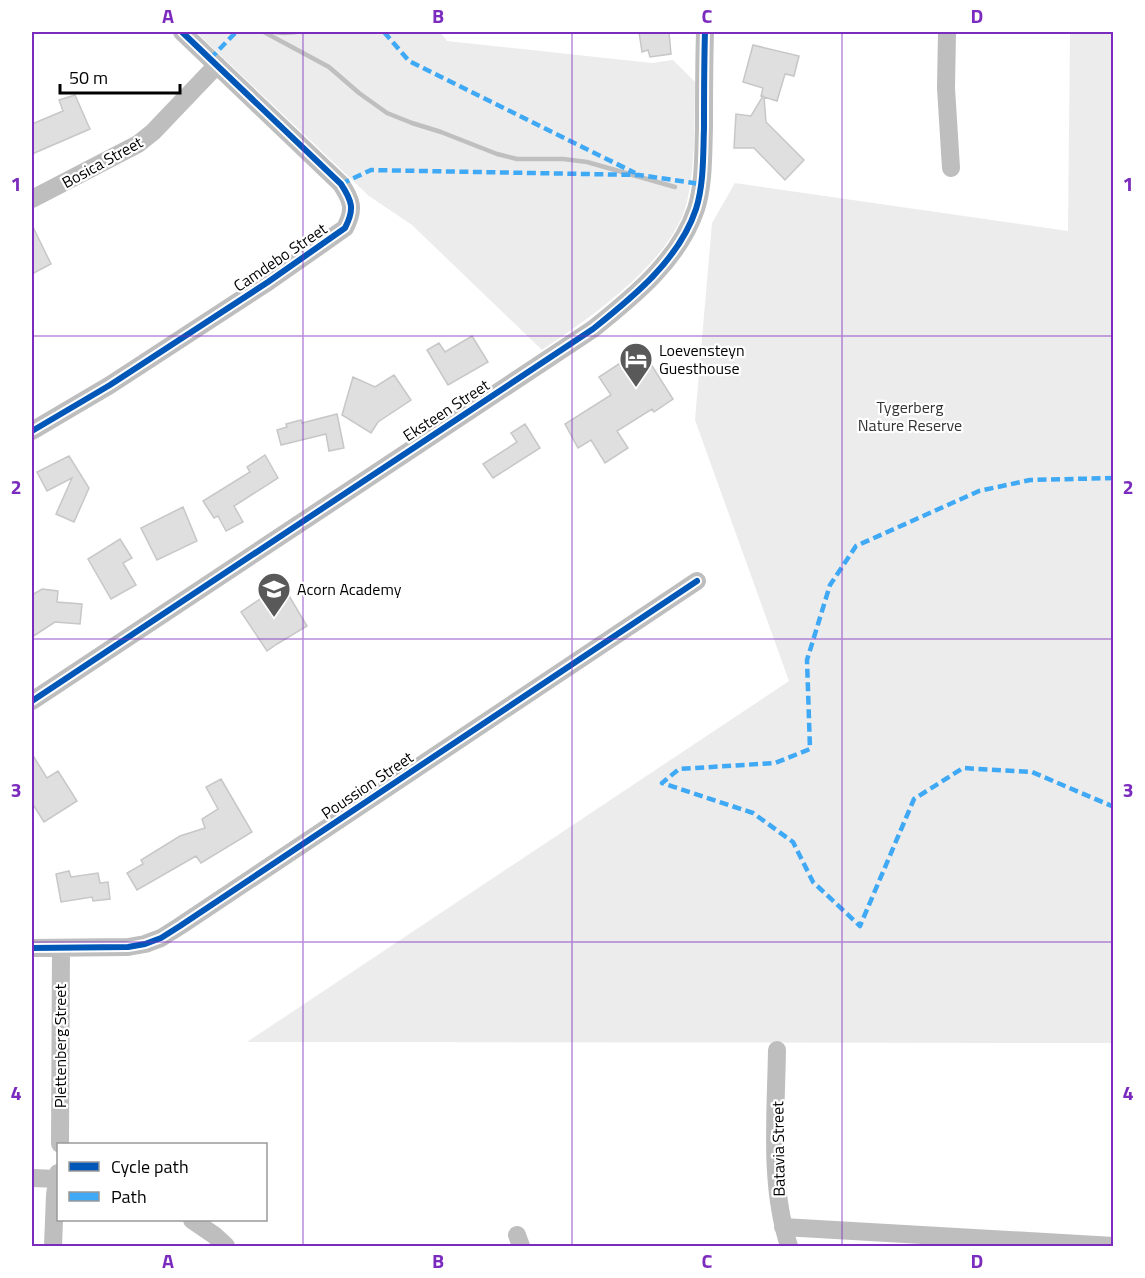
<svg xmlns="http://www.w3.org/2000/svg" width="1145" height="1278" viewBox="0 0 1145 1278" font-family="'Titillium Web',sans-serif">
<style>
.green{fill:#ececec}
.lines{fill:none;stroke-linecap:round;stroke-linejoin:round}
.stream{stroke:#bfbfbf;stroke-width:4.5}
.building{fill:#dfdfdf;stroke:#c7c7c7;stroke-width:1.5}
.minor{stroke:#bebebe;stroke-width:18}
.quiet{stroke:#3fa9f5;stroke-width:4.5;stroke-dasharray:9 4.5;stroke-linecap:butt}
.cycleway-casing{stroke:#fff;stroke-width:10}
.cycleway{stroke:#0057b8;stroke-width:6}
.grid{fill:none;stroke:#7b2cbf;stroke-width:1.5;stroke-opacity:0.55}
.labels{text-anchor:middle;stroke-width:4.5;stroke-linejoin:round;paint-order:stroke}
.street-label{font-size:16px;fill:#000;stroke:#fff}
.poi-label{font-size:16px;fill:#000;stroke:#fff;text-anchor:start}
.park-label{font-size:16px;fill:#333;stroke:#fff}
.neatline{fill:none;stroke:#7b2cbf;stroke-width:2}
.grid-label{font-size:20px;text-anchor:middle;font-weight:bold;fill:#7b2cbf}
</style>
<rect width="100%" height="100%" fill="#fff"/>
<path class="green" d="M196,32H440L447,41L652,63L673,60L695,82C694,122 696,163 687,202C672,262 591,317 542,350L412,225L369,196Z
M1070,32H1113V1043L247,1042L789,681L695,420L712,223L735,183L1068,231Z"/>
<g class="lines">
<path class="stream" d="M264,32L329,67L359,93L387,113L412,123L441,132L497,154L517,159H563L587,162L675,187
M274,32L284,33L296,32"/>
</g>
<path class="building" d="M639,32H669L671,54L650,57L648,50L642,52Z
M753,45L799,56L794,76L785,74L777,101L764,97L766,122L804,160L785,180L754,148H734L736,114L751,116L763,96H761L763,88L743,82Z
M75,95L90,129L32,154V124L63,111L59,100Z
M32,225L51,264L32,274Z
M472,336L488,362L448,385L427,350L439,343L445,352Z
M640,347L673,399L654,412L652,409L617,431L628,448L605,463L591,440L578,448L565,424L611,395L599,377L622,362L620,359Z
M394,375L411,400L378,422L371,433L342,415L353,377L375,387Z
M337,414L344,448L329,451L326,434L281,445L277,430L287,427L286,424L301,420L302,423Z
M525,424L540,448L493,478L483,464L517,442L511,433Z
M265,455L278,478L234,506L243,522L226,531L218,516L214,518L203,501L250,472L247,467Z
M69,456L89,488L74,522L56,514L72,478L47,491L37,472Z
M183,507L197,541L157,560L141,528Z
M120,539L132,558L123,563L136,585L111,599L88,559Z
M282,584L307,626L277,644L267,651L241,612Z
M42,589L58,591L57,602L82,604L80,624L55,622L32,637V595Z
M32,754L47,778L58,771L77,801L44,822L32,803Z
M221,779L252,832L201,863L196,856L137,890L127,873L143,864L141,860L180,836L205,828L202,819L218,809L206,787Z
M69,871L71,877L98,873L100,883L108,882L110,899L93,901L92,897L61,902L56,874Z"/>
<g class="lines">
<path class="minor" d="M947,32L946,88L951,168
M32,199L138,144L153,132L217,65
M32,431L110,385L268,282L345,228C355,209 352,201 341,184L182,32
M32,701L593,329C633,297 679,260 696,209C704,184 703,154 704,128C704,96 704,64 705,32
M32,948L128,947L145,944L161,938L180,926L697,581
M777,1050C776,1115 769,1185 789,1246
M60,1144L61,948
M32,1178L58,1179
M192,1220L214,1235L226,1246
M783,1227L1114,1246
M517,1235L521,1246
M53,1246L55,1195L58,1173"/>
<path class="quiet" d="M384,32L409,61L635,173
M210,59L236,32
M341,184L371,170L639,175L701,184
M1114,478L1030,480L979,491L856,546L830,585L807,660L810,749L775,763L679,769L662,783L753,813L793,842L813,882L860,926L914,799L963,768L1032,772L1114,807"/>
<defs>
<path id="cycleway" d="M32,431L110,385L268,282L345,228C355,209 352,201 341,184L182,32
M32,701L593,329C633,297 679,260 696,209C704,184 703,154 704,128C704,96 704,64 705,32
M32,948L128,947L145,944L161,938L180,926L697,581"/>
</defs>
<use href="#cycleway" class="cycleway-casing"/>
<use href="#cycleway" class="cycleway"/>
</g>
<path class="grid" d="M303,32V1246M572,32V1246M842,32V1246M32,336H1114M32,639H1114M32,942H1114"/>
<defs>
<symbol id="hotel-pin" viewBox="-11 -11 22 30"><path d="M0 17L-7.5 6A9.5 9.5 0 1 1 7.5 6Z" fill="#595959" stroke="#fff"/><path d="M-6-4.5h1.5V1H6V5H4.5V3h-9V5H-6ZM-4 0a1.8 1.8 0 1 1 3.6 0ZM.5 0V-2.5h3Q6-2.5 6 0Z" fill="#fff"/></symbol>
<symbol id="school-pin" viewBox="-11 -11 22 30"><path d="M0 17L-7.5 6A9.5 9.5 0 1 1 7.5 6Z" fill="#595959" stroke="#fff"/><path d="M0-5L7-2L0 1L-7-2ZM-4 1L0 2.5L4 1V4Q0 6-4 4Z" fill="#fff"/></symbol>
</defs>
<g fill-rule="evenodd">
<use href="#hotel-pin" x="617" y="340" width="38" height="52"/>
<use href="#school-pin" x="255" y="570" width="38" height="52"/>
</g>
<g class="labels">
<g class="street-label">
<text transform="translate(102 162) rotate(-29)" y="6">Bosica Street</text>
<text transform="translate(280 257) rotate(-34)" y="6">Camdebo Street</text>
<text transform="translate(446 410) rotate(-33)" y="6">Eksteen Street</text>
<text transform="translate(367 785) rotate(-34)" y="6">Poussion Street</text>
<text transform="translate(60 1046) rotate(-90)" y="6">Plettenberg Street</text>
<text transform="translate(778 1149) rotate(-91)" y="6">Batavia Street</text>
</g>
<g class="poi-label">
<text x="659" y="356">Loevensteyn<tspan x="659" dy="18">Guesthouse</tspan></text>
<text x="297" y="595">Acorn Academy</text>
</g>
<g class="park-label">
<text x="910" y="413">Tygerberg<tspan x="910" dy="18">Nature Reserve</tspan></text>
</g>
</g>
<rect width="1145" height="1278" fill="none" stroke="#ffffff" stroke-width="66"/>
<rect x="57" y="1143" width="210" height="78" fill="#ffffff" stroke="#999999" stroke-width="1.5"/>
<rect x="69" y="1162" width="30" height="9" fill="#0057b8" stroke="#999999" stroke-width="1.5"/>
<text x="111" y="1173" font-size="18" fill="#000000">Cycle path</text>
<rect x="69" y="1192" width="30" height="9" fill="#3fa9f5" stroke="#999999" stroke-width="1.5"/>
<text x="111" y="1203" font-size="18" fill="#000000">Path</text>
<path d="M60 84v9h120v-9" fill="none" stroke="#000000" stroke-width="3"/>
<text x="69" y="84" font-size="18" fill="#000000" stroke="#ffffff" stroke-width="4.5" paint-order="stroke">50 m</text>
<rect x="33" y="33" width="1079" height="1212" class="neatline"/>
<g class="grid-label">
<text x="168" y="23">A</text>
<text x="438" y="23">B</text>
<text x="707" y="23">C</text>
<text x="977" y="23">D</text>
<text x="16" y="191">1</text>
<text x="1128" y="191">1</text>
<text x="16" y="494">2</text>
<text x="1128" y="494">2</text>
<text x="16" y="797">3</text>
<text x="1128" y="797">3</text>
<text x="16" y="1100">4</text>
<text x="1128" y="1100">4</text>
<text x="168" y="1268">A</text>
<text x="438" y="1268">B</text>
<text x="707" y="1268">C</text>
<text x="977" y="1268">D</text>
</g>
</svg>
